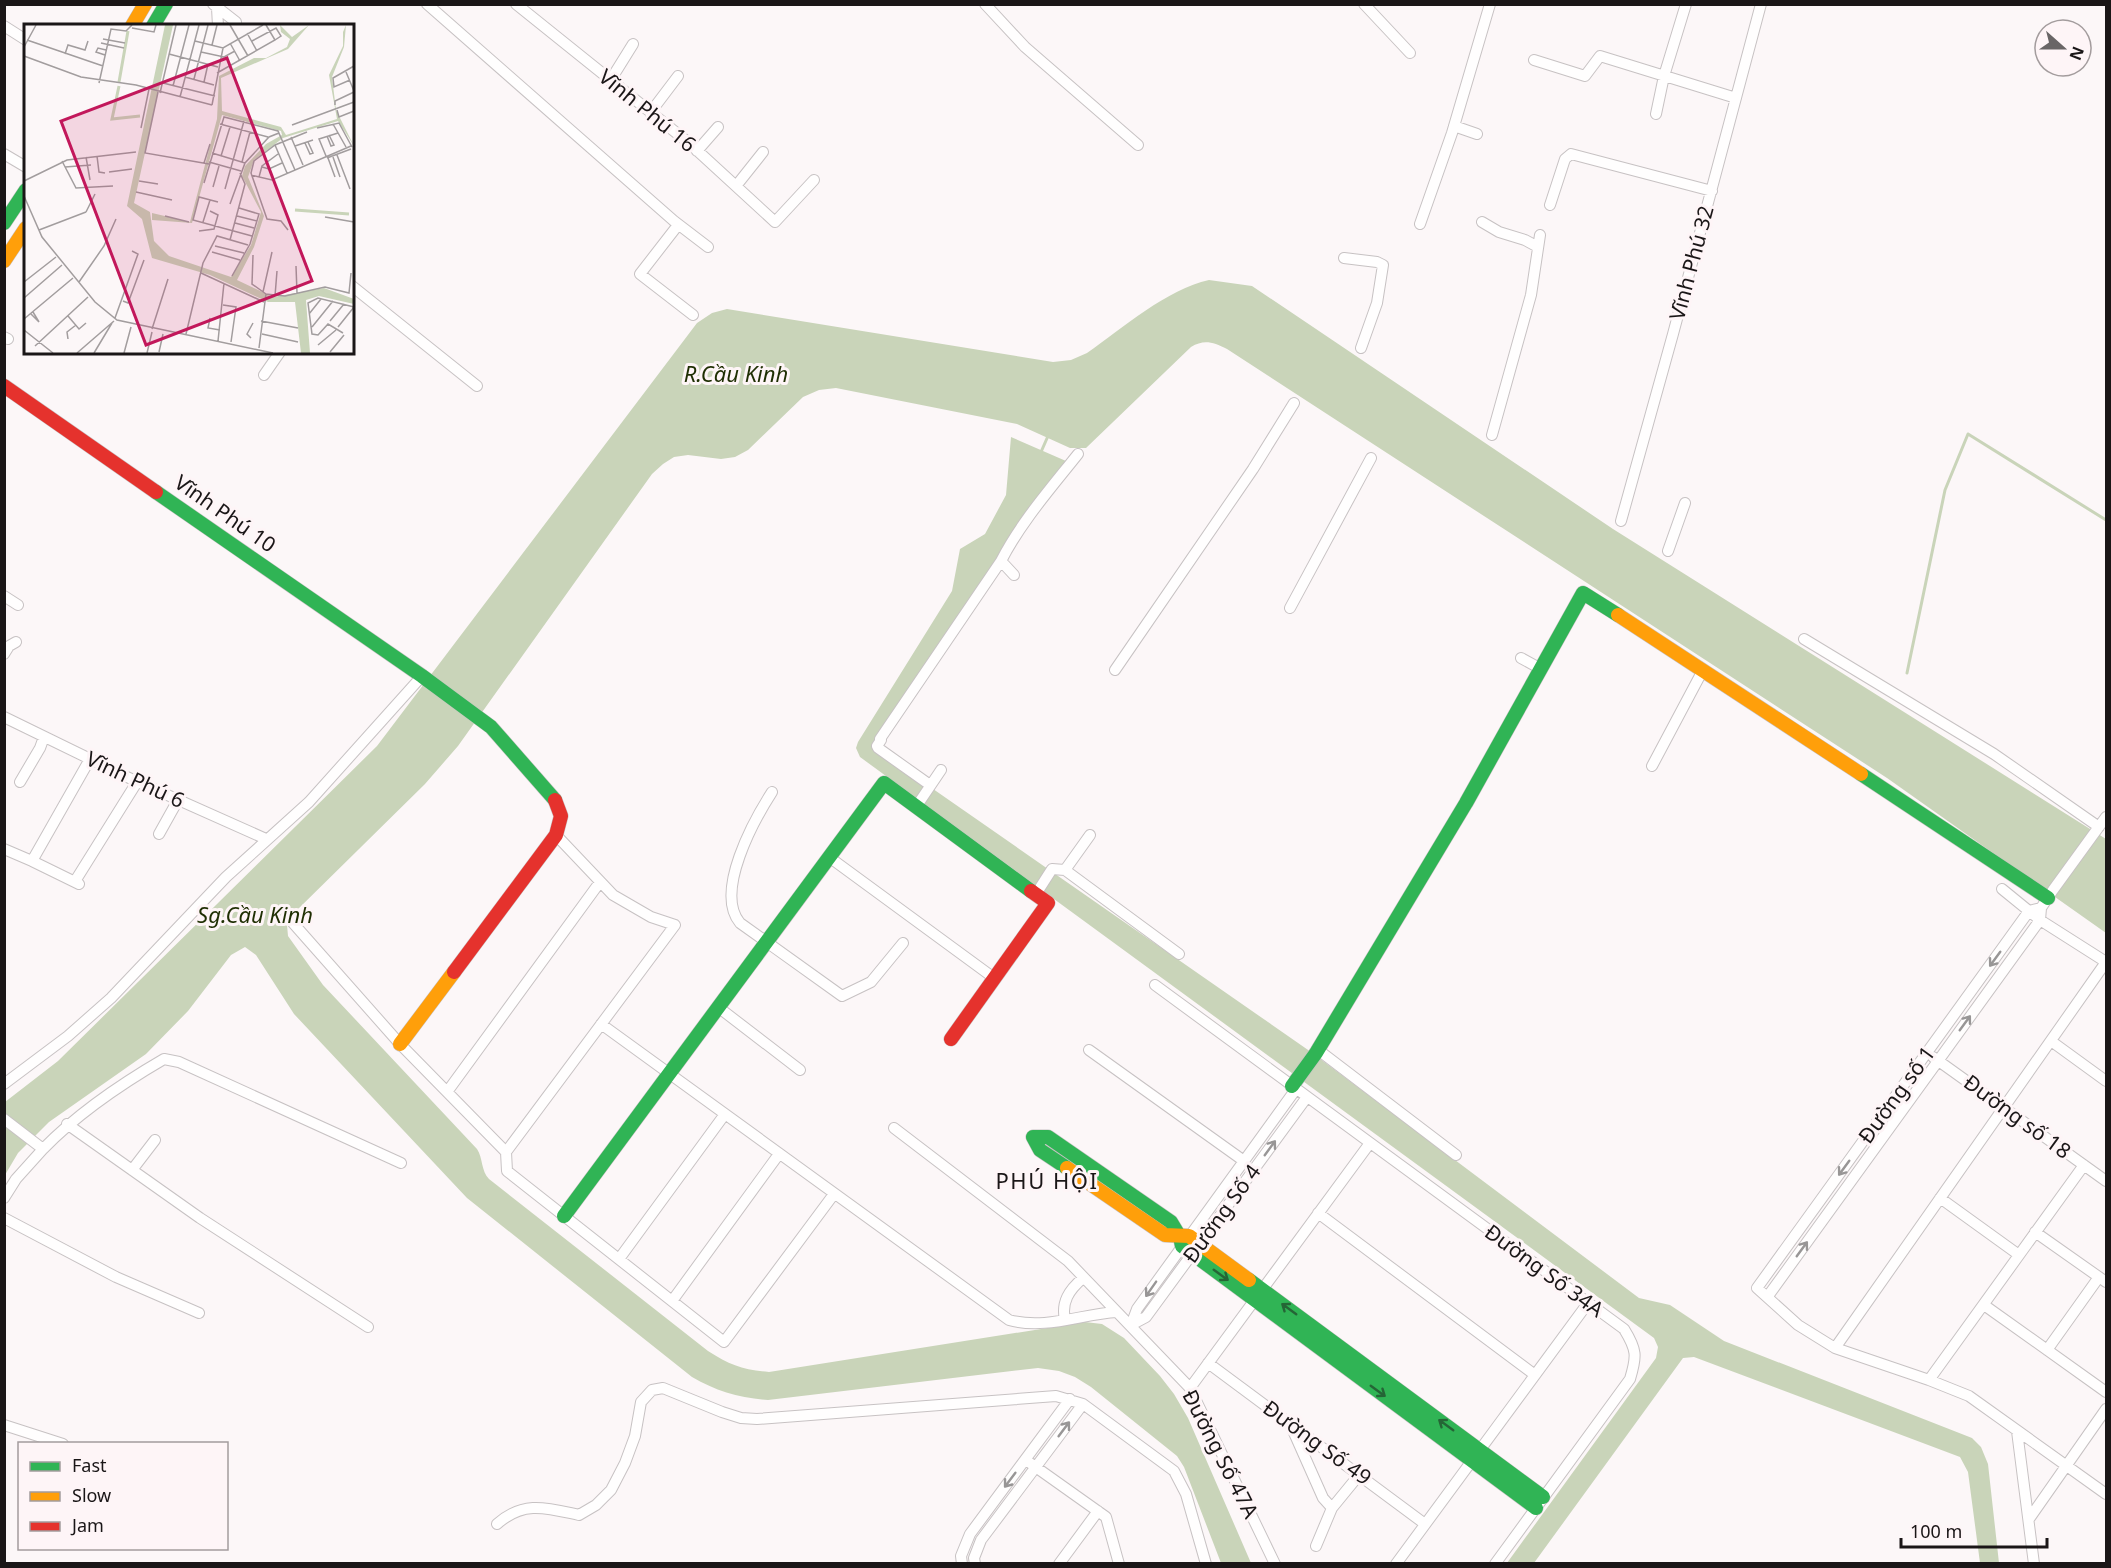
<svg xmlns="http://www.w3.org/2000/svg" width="2111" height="1568" viewBox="0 0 2111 1568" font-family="'Noto Sans',sans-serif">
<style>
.water{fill:#c9d4b9}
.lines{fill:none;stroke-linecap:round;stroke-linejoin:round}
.stream{stroke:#c9d4b9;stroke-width:3}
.street-casing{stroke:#c7c2c3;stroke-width:12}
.fast-casing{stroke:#c7c2c3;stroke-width:15}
.slow-casing{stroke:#c7c2c3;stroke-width:15}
.jam-casing{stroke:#c7c2c3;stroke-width:15}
.street{stroke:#fffefe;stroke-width:10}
.fast{stroke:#30b455;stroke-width:14}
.slow{stroke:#ff9f0a;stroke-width:14}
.jam{stroke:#e5322d;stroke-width:14}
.oneway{stroke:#989696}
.oneway2{stroke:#256536}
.labels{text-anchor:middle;stroke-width:6;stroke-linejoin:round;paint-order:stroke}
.street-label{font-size:21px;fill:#1a1617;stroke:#fef5f7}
.water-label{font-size:22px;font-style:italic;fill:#1f2f03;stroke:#fef5f7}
.neighbourhood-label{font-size:22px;letter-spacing:1.5px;fill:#1a1617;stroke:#fef5f7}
.inset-river{fill:none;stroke:#c9d4b9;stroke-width:3}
.inset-road{fill:none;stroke:#a29d9e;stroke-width:1.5}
.view{fill:#c2185b;fill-opacity:0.15;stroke:#c2185b;stroke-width:3}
.inset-edge{fill:none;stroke:#1a1617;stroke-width:3}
</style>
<rect width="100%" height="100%" fill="#fcf7f8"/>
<path class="water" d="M1209,280L1252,286L1613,529L2106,839V933L1887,778L1227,349C1213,342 1204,339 1191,347L1086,448H1070L1017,424L836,388L819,390L803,397L748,450L735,457L721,459L688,455L674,457L663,464L652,474L458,746L425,784L293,914L287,925L288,936L323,985L477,1149C483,1158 481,1171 489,1179L708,1351C730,1365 743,1370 769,1372L1085,1322L1102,1324L1124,1338L1160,1376L1174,1394L1188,1418L1251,1563H1221L1184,1467L1177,1456L1091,1387L1075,1377L1059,1371L1038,1368L768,1400C739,1398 716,1391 692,1377L467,1198L294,1014L256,955L245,947L231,955L188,1011L146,1054L49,1122L18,1153L5,1175V1102L58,1061L377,746L697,323L712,313L727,309L1053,362L1071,360L1087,353C1123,328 1167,289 1209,280Z
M1011,437L1066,461L877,750L1311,1052L1639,1298L1670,1305L1724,1341L1972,1438L1981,1447L1988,1464L1999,1563H1980L1968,1472L1960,1457L1694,1357L1683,1358L1534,1563H1507L1656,1358L1658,1347L1654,1338L860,757L856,748L858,742L952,591L960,549L985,534L1006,495Z"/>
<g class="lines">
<path class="stream" d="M1041,452L1048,436
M1907,673L1945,490L1968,434L2106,520"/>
<defs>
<path id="street" d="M213,4L236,22
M427,4L674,221L708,247
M516,4L689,143L775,222L814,180
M985,4L1025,47L1138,145
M1364,4L1410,53
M217,8L218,26
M4,26L26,40
M1534,60L1585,76L1600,56L1736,98
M610,81L633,44
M650,113L678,76
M1656,114L1664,76L1686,4
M1454,126L1477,134
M697,151L718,127
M4,154L26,167
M736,186L763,152
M1550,205L1565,159L1571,154L1712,191
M1482,222L1499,232L1525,240L1538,247
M1420,224L1452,133L1490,4
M678,225L640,274L693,315
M1344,258L1377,262L1383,265L1377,303L1361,348
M352,286L477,386
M4,337L8,339
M264,375L280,352
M1492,435L1531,295L1540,235
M1621,521L1673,334L1761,4
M1668,551L1685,503
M1014,575L1001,561C1021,522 1051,488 1078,454
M4,596L18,605
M1290,608L1371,458
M1804,639L1994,754L2099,827
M4,654L9,646L16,642
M1521,658L1541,669
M1115,670L1253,469L1294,403
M4,717L127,777L266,839
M880,739L1001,561
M881,740L877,746L878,748L930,785
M1652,766L1703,670
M20,782L40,748L44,737
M772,792C754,820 714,892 740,923L842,996L871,982L903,943
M916,807L941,770
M159,834L178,800
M4,849L32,861L90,759
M829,857L994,978
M32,861L79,884
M1065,870L1179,954
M77,878L137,782
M2002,889L2040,920L2106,962
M1036,894L1052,869L1065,870L1090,835
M2041,908L2029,911L1757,1288L1798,1325L1835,1348L1929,1380L1969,1396L2106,1494
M293,923L400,1044L506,1152L507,1171L724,1342L834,1194
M1155,985L1624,1329C1637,1350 1637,1356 1630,1379L1495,1564
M718,1007L800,1070
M601,1024L1009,1320C1046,1330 1081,1314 1117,1312
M2051,1041L2106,1081
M1317,1049L1456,1155
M1089,1050L1244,1161
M1933,1057L2106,1181
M4,1084L68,1036L111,998L226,877L309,802L422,676
M447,1092L600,882
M4,1119L43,1149L16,1179L4,1198
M67,1124L200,1218L368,1327
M894,1128L1068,1261L1190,1388L1275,1564
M43,1149C78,1113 121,1084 164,1059L179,1062L401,1163
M506,1152L675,925L651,917L613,895L556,835
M132,1170L155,1140
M1940,1198L2019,1255
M1318,1213L1535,1375
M4,1218L116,1277L199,1313
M2035,1232L2106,1282
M619,1259L725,1114
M1768,1296L2040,920L2041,908L2053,890L2106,817
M672,1301L779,1154
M1984,1305L2106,1392
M1065,1320C1061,1302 1069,1290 1083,1278
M1131,1325L1146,1317L1307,1097
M1131,1325L1137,1309L1296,1089
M1835,1348L2106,962
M2047,1350L2099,1277
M1208,1363L1425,1524
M1929,1380L2084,1165
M1190,1388L1370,1143
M4,1425L63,1444
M1291,1426L1323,1498L1332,1508L1359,1475
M2017,1431L2034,1564
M1030,1463L1106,1517L1119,1564
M2029,1519L2106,1409
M497,1524C524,1500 547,1508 579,1515L596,1505L611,1490L625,1463L635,1436L641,1402L652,1390L663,1388L722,1412L741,1418L757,1419L1056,1396L1083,1404L1174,1471L1186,1494L1206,1564
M1316,1546L1332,1508
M962,1564L961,1556L970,1534L1070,1399
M975,1564L974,1558L981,1540L1083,1404
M1059,1564L1098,1511
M1396,1564L1588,1303"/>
<path id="fast" d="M153,26L166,4
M4,223L26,190
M156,492L422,676L491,727L555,800
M1861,774L2048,898
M1292,1086L1316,1053L1466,803L1583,593L1618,615
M1067,1168L1040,1150L1033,1137H1048L1171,1222L1180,1237L1182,1246L1536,1508
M564,1216L884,783L1031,891
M1249,1280L1543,1497"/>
<path id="slow" d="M132,26L145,4
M4,261L26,228
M1618,615L1861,774
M400,1044L454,972
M1067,1168L1165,1235L1189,1236L1249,1280"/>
<path id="jam" d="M4,386L156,492
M454,972L556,835L561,816L555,800
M951,1039L1048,903L1031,891"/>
</defs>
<use href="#street" class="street-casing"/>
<use href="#fast" class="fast-casing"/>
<use href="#slow" class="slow-casing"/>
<use href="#jam" class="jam-casing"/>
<use href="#street" class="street"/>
<use href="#fast" class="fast"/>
<use href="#slow" class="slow"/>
<use href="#jam" class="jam"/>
</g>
<defs><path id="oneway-shaft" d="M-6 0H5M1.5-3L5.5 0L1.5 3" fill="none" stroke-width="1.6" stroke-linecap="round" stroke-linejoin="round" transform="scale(1.5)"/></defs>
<g class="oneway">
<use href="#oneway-shaft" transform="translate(1995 959) rotate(126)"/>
<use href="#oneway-shaft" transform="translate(1965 1023) rotate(-54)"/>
<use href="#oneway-shaft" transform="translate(1270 1148) rotate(-54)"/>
<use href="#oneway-shaft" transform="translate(1844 1168) rotate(126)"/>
<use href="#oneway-shaft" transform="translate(1802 1249) rotate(-54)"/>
<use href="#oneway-shaft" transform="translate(1151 1289) rotate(125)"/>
<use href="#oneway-shaft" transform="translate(1064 1429) rotate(-53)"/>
<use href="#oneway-shaft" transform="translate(1010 1480) rotate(127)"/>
</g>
<g class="oneway2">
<use href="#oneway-shaft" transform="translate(1221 1275) rotate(36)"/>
<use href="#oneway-shaft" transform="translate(1289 1309) rotate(-144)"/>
<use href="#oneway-shaft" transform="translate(1378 1391) rotate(36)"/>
<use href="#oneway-shaft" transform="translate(1446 1425) rotate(-144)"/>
</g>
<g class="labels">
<g class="street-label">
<text transform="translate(647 111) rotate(39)" y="7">Vĩnh Phú 16</text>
<text transform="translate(1692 263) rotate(-75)" y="7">Vĩnh Phú 32</text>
<text transform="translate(225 514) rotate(35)" y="7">Vĩnh Phú 10</text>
<text transform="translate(135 780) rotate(25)" y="7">Vĩnh Phú 6</text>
<text transform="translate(1897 1095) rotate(-54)" y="7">Đường số 1</text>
<text transform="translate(2017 1117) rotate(36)" y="7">Đường số 18</text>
<text transform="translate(1222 1214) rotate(-54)" y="7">Đường Số 4</text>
<text transform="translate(1544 1271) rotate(36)" y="7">Đường Số 34A</text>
<text transform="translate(1317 1443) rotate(36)" y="7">Đường Số 49</text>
<text transform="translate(1220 1454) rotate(63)" y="7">Đường Số 47A</text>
</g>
<g class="water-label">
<text x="736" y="382">R.Cầu Kinh</text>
<text x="255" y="923">Sg.Cầu Kinh</text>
</g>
<g class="neighbourhood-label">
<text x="1047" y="1189">PHÚ HỘI</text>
</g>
</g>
<g transform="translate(24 24)">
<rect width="330" height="330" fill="#fcf7f8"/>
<path d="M141,1H149L110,179L126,188L130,217L145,232L207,253L227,221L237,188L218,152L221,142L242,120L258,111L257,107L198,91L168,199L128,196V189L166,198L193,95L195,52L230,34H242L263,23L266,15L257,8L256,1L268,13L285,1L264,25L197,54L198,87L257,103L262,111L313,95L305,51L319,22V8L322,1L320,23L308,53L312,86L330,122L314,97L259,114L230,136L224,153L240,192L230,223L213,256L249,273L300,264L330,275V280L295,272L282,276L286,329H277L271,278H244L186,251L128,234L118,195L103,182Z" fill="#c9d4b9"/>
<path class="inset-river" d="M95,58L104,7M95,62L88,95L116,92M271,186L325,190"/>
<path class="inset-road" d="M206,1L224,32M108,4L130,8L132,1M223,9L233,27M79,15L101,19M3,16L79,42M171,17L199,24L239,1M228,17L252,4L257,12L251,16M77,19L100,24M206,19L216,37M188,21L193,1M0,23L12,1M177,28L200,33L211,27M41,30L44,21L61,26L64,17M145,30L194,43M81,31L72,28L74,24L82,26M0,32L57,53L112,61L188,81M322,48L330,67M193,49L251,16L242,1M161,53L190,61M170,55L184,1M326,56L310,63L309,54L330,42M180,58L184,40M75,59L87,5L102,7L108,1M139,59L191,72M149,62L165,1M134,68L121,129L185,140M136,69L152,1M156,73L175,1M188,81L199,24M311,81V77L330,68M313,86L315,93L330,87M196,100L244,113M309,100L322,123M268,101L330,78M117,104L125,65M293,104L315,99L328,123M303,112L307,122L310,121L305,111M267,113L279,141M281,119L286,130L289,129L284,118M251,121L263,149M271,122L289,116M188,129L221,139M313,131L326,165M73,132L75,148L81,149M197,132L206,103M302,132L295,115L314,109M62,133L66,156M309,133L316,153M303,134L327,125M304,134L311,153M38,137L52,164L89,162M185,138L217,147M218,138L226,108M180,139L186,120M41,143L67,141M238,143L245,145L258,139M85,148L108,145M227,151L248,156L327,122M235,153L238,142L254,130M0,157L43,136L112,128M115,157L134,160M180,159L200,93L254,107L271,146M189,163L195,142M201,165L220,97M112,168L148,176M0,172L18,213L71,278L93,296L249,329M194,178L175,173L169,196L228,212M206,180L221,139L245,113L255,109M62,188L71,170M141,192L165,198M213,192L233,197M301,193L330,198M179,198L186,176M211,199L230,204M15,206L62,188M264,206L257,197L243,195L227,149L230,137L251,121L283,108M175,207L190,205L194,191L186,187M206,216L221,160L216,149M191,222L220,229M188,228L216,236M229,231L228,260L242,270M272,242L273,269M177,249L240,278M208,252L226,220L235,190L215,184M0,258L32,233M55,258L80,222L92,195M239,268L248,228M251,272L253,247M0,274L38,241M99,277L104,279L120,236M199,281L212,283L207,318M7,290L15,298L9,288M285,290L297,275M44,292L55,305L62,299M91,294L114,230L108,227M186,294L184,304L196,306M0,295L49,254M237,297L274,304M306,297L320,280M288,303L309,277M314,303L330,283M128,305L144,255M0,306L29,329M319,309L304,300L294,311L288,310L284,279L294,274L330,283M162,310L179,239L193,212L224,221M238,310L274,318M227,314L223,310L229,299M44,315L43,308L52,301M194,317L200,259M294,321L312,306M11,322L64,273M235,324L242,270L261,272L301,263L325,269L327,249M135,328L139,310M306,328L320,311M53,329L90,297M70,329L88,299M100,329L107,303M123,329L128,308"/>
<path class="view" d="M203,34L288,257L122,321L37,97Z"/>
<rect width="330" height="330" class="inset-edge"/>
</g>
<rect width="2111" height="1568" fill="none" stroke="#1a1617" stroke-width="12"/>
<rect x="18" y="1442" width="210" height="108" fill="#fef5f7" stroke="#a39c9d" stroke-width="1.5"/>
<rect x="30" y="1462" width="30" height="9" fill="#30b455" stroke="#a39c9d" stroke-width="1.5"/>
<text x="72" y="1472" font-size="18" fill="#1a1617">Fast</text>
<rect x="30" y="1492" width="30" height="9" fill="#ff9f0a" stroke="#a39c9d" stroke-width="1.5"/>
<text x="72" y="1502" font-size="18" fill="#1a1617">Slow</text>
<rect x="30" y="1522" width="30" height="9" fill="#e5322d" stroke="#a39c9d" stroke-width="1.5"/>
<text x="72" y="1532" font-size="18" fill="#1a1617">Jam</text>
<g transform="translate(2063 48) rotate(111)"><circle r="28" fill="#fef5f7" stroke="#a39c9d" stroke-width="1.5"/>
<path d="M0-4.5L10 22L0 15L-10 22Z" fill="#696566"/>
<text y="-9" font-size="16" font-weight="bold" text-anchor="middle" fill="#1a1617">N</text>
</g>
<path d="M1901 1538v9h146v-9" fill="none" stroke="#1a1617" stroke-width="3"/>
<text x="1910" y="1538" font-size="18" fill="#1a1617" stroke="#fef5f7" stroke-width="4.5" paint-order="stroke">100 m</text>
</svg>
